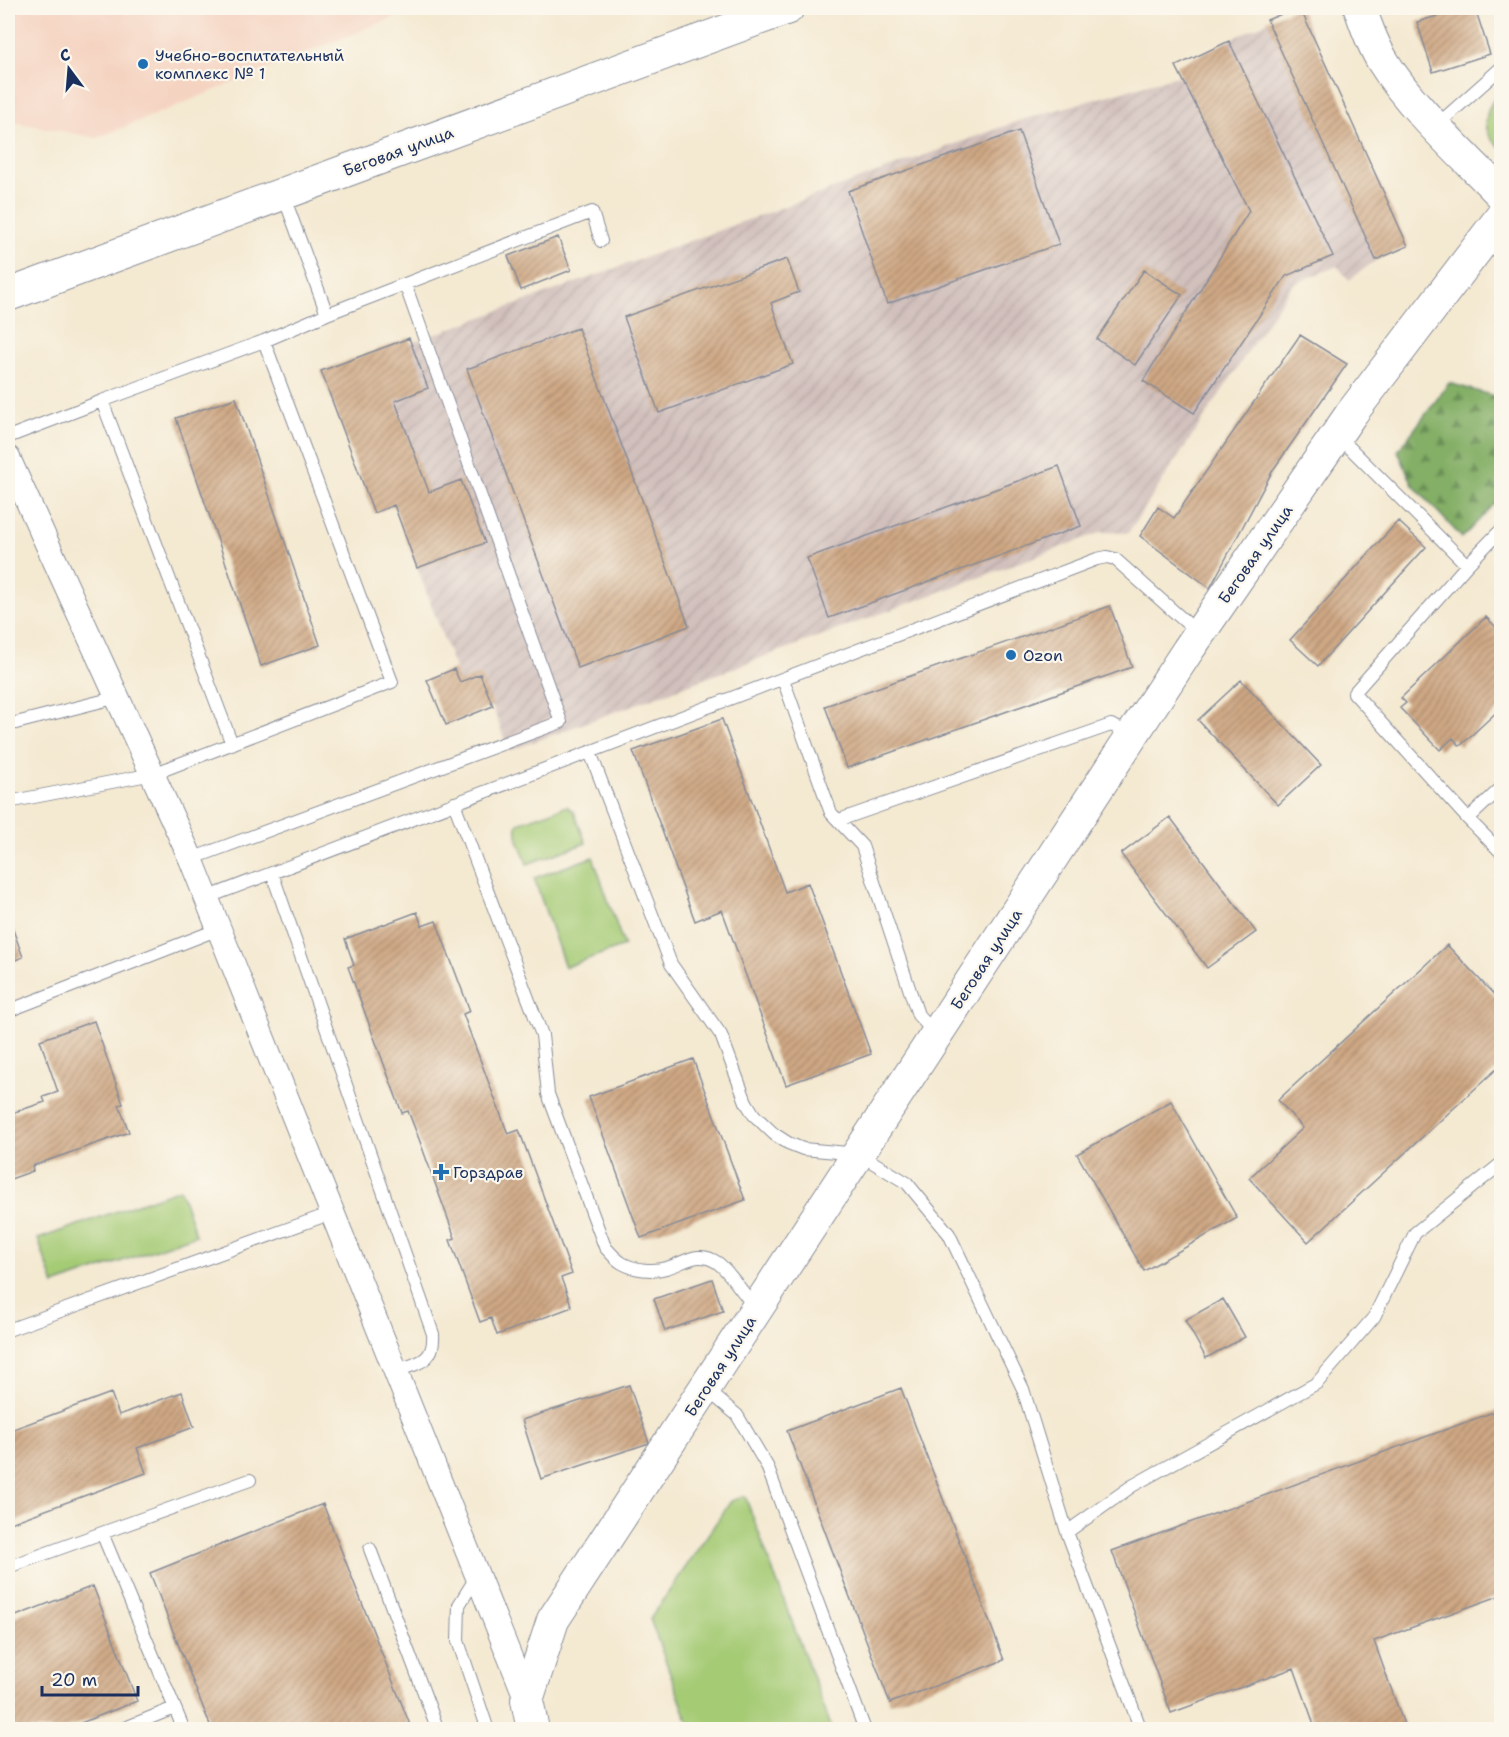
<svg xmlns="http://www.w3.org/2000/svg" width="1509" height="1737" viewBox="0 0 1509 1737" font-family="'Shantell Sans',sans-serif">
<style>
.built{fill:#f5d3c1}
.industrial{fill:url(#industrial-furrows)}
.grass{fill:url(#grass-tufts);stroke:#607d6a;stroke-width:1.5}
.forest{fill:url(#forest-firs);stroke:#506f62;stroke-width:1.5}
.park{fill:#a5cb75;stroke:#607d6a;stroke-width:1.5}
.building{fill:url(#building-hatch)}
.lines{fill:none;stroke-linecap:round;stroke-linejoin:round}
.service-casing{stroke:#888c98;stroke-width:14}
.minor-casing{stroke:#888c98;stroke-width:26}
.tertiary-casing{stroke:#888c98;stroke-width:34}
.service{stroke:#fff;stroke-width:12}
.minor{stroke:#fff;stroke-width:24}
.tertiary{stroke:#fff;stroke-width:32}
.poi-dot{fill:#1f6fb2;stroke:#fbf7ec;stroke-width:2}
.labels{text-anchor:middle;stroke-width:4.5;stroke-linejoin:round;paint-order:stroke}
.poi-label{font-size:16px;fill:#1b2f5e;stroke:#fbf7ec;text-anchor:start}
.street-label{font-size:16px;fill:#1b2f5e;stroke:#fbf7ec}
</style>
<defs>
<pattern id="industrial-furrows" width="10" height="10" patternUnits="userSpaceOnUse" patternTransform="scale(1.5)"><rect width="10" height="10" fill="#d1c0bc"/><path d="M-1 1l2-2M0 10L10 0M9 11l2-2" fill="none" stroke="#b3a5a4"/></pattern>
<pattern id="grass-tufts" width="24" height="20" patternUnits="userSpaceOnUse" patternTransform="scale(1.5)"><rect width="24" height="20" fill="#a5cb75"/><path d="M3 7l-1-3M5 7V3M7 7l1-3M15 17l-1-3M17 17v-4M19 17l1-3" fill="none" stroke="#86a563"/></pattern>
<pattern id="forest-firs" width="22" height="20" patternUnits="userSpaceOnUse" patternTransform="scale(1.5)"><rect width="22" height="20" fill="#84af66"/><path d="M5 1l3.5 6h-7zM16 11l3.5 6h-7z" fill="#6b8f57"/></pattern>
<pattern id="building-hatch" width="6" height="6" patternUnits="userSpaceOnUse" patternTransform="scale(1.5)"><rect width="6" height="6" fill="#cfa884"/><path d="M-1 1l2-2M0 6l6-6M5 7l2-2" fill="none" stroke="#a7896f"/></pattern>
</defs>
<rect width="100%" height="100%" fill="#fbf7ec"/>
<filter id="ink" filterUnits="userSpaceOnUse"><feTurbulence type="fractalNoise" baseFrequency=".0167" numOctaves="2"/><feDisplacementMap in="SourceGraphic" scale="12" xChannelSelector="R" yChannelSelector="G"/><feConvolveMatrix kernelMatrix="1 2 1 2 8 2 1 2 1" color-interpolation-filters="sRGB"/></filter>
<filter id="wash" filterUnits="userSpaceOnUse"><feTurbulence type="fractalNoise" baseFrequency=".008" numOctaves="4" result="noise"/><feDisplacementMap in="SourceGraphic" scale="24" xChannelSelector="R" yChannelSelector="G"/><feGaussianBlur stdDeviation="1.35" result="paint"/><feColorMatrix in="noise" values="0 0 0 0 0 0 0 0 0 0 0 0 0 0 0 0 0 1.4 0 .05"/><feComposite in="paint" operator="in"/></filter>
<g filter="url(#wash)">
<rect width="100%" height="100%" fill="#f4e9d1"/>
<path class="built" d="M8,8H417L97,138L8,121Z"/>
<path class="industrial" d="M1296,8H1300L1408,246L1376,260L1349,280L1337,266L1292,285L1128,533L1102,532L509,751L480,674L460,682L394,506L374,513L321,371L409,338L411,343L1024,119L1181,75L1176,66Z"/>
<path class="grass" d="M1501,92V147C1479,135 1484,105 1501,92Z"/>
<path class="forest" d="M1449,383L1501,398V497L1462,538L1413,485L1398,451Z"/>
<path class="park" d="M567,806L574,812L586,843L527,864C523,852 513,834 518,823Z
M593,857L624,946L565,967L534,878Z
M180,1189L196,1235L54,1285L38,1239Z
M745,1496L832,1729H691L650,1619L731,1501Z"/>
<g id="blocks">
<path class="building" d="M1296,8H1300L1408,246L1376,260L1267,20Z
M1464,8H1475L1490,54L1433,72L1417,22Z
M1229,41L1333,256L1286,276L1194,413L1143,381L1249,211L1176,66Z
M1019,131L1059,244L887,304L848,191Z
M558,237L571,270L521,290L508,256Z
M787,259L799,292L771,303L793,364L659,413L624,317Z
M1144,270L1182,295L1135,365L1097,339Z
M578,328L689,626L578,668L467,369Z
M1300,335L1347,364L1273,470L1210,588L1140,536L1158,507L1174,518Z
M409,338L428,388L395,401L429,492L461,480L485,543L417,568L394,505L374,513L321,371Z
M236,398L320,645L261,666L176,418Z
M1059,466L1081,526L829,618L807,558Z
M1398,521L1426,547L1318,666L1290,640Z
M1110,606L1132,667L847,768L825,706Z
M1486,617L1502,633V707L1460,746L1453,738L1440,750L1400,708L1406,703L1401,698Z
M454,669L460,682L480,674L493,706L446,725L427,680Z
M1241,680L1321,765L1278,805L1198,720Z
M722,719L785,892L808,883L871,1054L786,1085L722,910L695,921L633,751Z
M1170,817L1256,932L1207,968L1121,854Z
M417,912L422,926L436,921L470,1011L463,1014L508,1134L519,1130L572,1274L561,1278L572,1307L497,1335L491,1318L480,1322L450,1240L455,1238L419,1139L408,1111L402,1113L348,967L354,965L345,939Z
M8,916L23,957L8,963Z
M1447,945L1502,1003V1064L1308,1242L1249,1178L1303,1128L1278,1100Z
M94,1021L123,1104L119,1105L129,1132L32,1166L33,1171L8,1180V1106L10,1105L12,1113L45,1102L43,1097L58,1092L40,1040Z
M693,1059L745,1200L641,1238L589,1097Z
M1171,1101L1237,1218L1144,1271L1077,1154Z
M712,1279L723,1311L665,1331L654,1299Z
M1223,1299L1245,1337L1206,1358L1185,1320Z
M629,1385L649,1443L541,1479L522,1420Z
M901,1388L1004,1660L890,1703L787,1431Z
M182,1392L194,1427L137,1448L146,1473L8,1524V1431L111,1393L119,1415Z
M1502,1409V1595L1374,1641L1406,1730H1316L1294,1668L1171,1713L1112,1551Z
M323,1504L412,1730H212L150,1573Z
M93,1586L137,1701L63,1730H8V1619Z"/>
</g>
</g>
<g filter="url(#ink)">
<use href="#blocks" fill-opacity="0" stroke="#888c98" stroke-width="1.5"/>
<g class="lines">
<defs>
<path id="service" d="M1436,126L1502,67
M327,314L592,212L601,241
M1337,435L1467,565
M8,437L102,401
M783,679L831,813L862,846L918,1015L936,1034
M8,725L118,697
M232,744L102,401L264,341
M590,752L671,964L721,1035L746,1102L754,1115L774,1134L788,1143L803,1149L859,1154L907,1183L949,1234L1023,1389L1067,1532
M1502,787L1468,819L1502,853
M8,802L153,774L392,682L264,341L327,314L283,194
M454,803L542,1035L548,1094L605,1247C610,1252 615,1259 622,1263C634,1270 653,1272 666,1268C685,1263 698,1249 718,1263C729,1271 746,1297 756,1309
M1468,819L1354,693L1467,565L1502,529
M839,820L1111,725L1132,734
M191,859L561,722L405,284
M272,873L433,1334C435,1362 418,1363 395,1371
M206,898L1097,559L1107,557L1115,559L1198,633
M8,1011L219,929
M8,1330L332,1213
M706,1389L737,1415L767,1466L865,1730
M370,1549L438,1730
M8,1567L102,1533
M477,1576L459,1605L458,1641L488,1730
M120,1730L174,1708
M184,1730L102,1533L250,1480
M1141,1730L1067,1532L1132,1486L1317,1383L1374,1317L1415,1233L1502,1163"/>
<path id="minor" d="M8,458L191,859L527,1700"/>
<path id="tertiary" d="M1360,8C1366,26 1373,46 1384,63C1412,109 1464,155 1502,195
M8,295L788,8
M533,1730L527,1700L553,1620L1188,650L1351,414L1502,216"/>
</defs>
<use href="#service" class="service-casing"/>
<use href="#minor" class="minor-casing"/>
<use href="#tertiary" class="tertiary-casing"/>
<use href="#service" class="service"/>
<use href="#minor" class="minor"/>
<use href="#tertiary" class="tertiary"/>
</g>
</g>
<g class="poi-dot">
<circle cx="143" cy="64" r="6"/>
<circle cx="1011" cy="655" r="6"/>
<path d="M438 1163h6v6h6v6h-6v6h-6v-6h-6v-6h6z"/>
</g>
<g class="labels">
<g class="poi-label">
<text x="155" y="61">Учебно-воспитательный<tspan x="155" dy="18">комплекс № 1</tspan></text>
<text x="1023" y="661">Ozon</text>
<text x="453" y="1178">Горздрав</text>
</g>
<g class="street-label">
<text transform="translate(398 151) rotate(-20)" y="6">Беговая улица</text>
<text transform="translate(1255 554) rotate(-55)" y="6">Беговая улица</text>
<text transform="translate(986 959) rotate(-57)" y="6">Беговая улица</text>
<text transform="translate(720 1366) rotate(-57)" y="6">Беговая улица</text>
</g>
</g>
<rect width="1509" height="1737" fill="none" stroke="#fbf7ec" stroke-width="30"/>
<g transform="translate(69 69) rotate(344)" stroke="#fbf7ec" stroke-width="4.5" paint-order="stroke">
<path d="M0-4.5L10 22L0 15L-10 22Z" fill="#1b2f5e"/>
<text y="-9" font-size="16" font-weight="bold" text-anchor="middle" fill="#1b2f5e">С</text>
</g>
<path d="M42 1686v9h96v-9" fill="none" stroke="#1b2f5e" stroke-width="3"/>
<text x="51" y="1686" font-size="18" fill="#1b2f5e" stroke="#fbf7ec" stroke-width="4.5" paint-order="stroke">20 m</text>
</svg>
